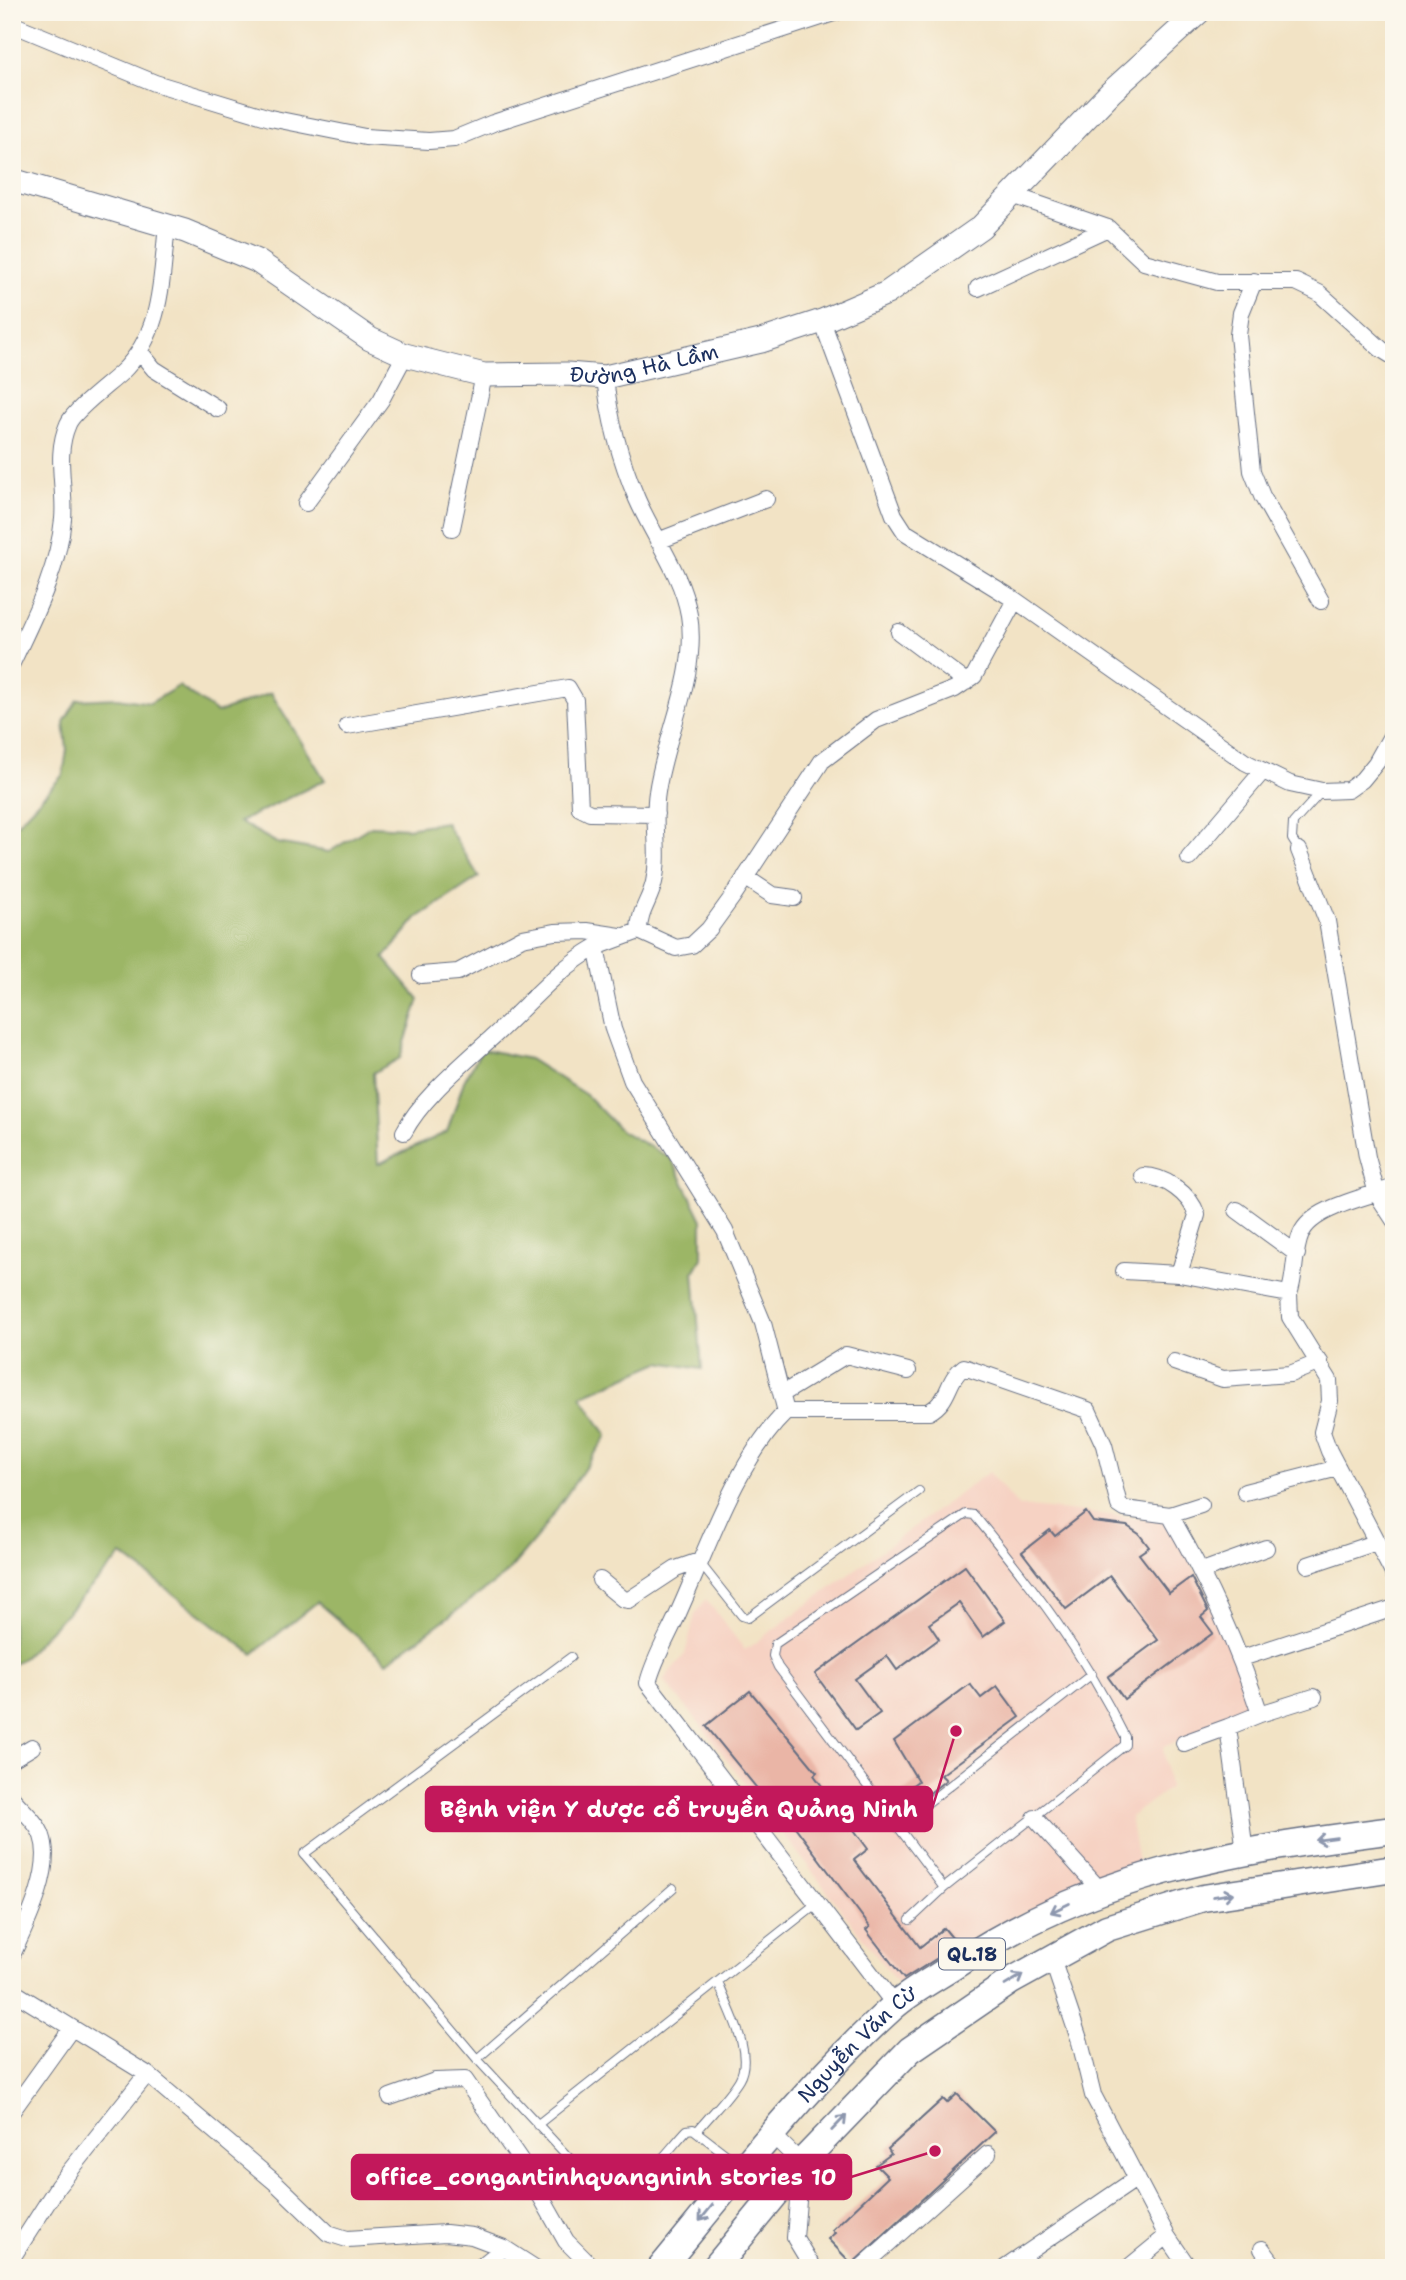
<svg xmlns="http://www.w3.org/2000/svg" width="1406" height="2280" viewBox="0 0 1406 2280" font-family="'Shantell Sans',sans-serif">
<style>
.built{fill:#f6d2c3}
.forest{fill:#9cb666;stroke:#5c7262;stroke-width:2}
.building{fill:#eab5a6}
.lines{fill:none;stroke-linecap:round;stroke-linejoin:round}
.service-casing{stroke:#666e82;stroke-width:10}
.minor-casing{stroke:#666e82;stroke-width:18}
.secondary-casing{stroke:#666e82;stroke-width:25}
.primary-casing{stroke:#666e82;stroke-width:29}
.service{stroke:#fff;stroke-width:8}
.minor{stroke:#fff;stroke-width:16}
.secondary{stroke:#fff;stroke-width:23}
.primary{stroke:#fff;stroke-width:26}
.oneway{stroke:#8d97ae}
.labels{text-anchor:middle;stroke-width:5;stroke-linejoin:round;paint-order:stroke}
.shield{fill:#fbf7ec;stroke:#5e6b89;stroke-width:2}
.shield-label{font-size:19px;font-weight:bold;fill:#1b2f5e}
.street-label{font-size:21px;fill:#1b2f5e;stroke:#fbf7ec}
.leader{fill:none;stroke:#c2185b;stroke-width:2.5}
.callout-dot{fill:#c2185b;stroke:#fbf7ec;stroke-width:2.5}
.callout{fill:#c2185b;stroke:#c2185b;stroke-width:2.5}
.callout-label{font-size:23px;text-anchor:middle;font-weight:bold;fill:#fff}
</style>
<rect width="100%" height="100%" fill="#fbf7ec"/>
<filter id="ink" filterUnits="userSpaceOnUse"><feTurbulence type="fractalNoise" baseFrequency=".0143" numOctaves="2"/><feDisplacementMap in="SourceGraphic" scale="14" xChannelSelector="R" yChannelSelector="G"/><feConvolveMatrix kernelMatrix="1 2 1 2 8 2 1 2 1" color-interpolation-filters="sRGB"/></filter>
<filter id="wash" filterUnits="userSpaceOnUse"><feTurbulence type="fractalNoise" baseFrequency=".00686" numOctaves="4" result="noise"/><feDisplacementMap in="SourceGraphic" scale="28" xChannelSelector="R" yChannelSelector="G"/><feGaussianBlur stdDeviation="1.57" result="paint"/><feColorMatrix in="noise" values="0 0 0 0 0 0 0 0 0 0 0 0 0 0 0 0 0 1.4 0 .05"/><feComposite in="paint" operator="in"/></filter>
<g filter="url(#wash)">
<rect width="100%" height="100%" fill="#f2e3c5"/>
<path class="built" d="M989,1472L1018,1506L1168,1521L1197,1573L1256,1712L1163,1747L1169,1788L1130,1817L1138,1862L1004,1922L903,1991L693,1715L663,1680L685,1654L695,1614L706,1599L745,1650Z"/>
<path class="forest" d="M179,686L217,713L271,693L325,780L239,822L277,843L329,852L371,826L407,828L445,822L479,877L417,918L384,958L419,999L400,1058L373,1073L378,1164L447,1132L464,1081L482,1049L529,1059L586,1095L620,1130L672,1159L702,1220V1258L694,1272L702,1369L660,1362L581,1396L607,1436L538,1536L505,1575L387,1662L317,1602L253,1654L122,1555L24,1657L12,1665V829L63,775L67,750L64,722L77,700L118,698L150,703Z"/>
<g id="blocks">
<path class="building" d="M1086,1512L1093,1522L1127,1526L1139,1534L1149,1547L1139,1554L1169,1593L1191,1577L1208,1611L1201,1617L1213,1633L1124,1699L1108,1677L1158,1640L1110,1576L1066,1609L1022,1552L1050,1530L1055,1536Z
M965,1566L1005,1621L983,1637L959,1603L929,1624L939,1639L897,1670L887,1656L855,1679L880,1713L856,1730L815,1674Z
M970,1684L981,1698L997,1686L1020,1717L941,1775L946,1780L899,1817L888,1803L918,1781L894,1741Z
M750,1691L817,1772L814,1775L868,1849L854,1860L920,1947L944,1928L958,1945L904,1979L866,1930L870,1927L778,1804L773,1808L706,1726Z
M957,2094L995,2132L852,2264L828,2239L835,2233L832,2230L888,2177L876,2165L891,2154L888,2149L943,2099L947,2103Z"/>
</g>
</g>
<g filter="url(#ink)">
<use href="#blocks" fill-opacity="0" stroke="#666e82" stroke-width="2"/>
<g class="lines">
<defs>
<path id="service" d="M1299,850L1292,839L1293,823L1322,791
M700,1563L742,1616L748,1618L919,1491
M571,1657L304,1854L477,2059L598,2189C637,2200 663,2155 687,2130L693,2129L741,2166
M898,1826L1092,1674
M910,1920L944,1888L1125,1745V1737C1085,1655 1032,1585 974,1515L966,1514L775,1644L773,1656L778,1667L944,1888
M477,2059L673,1888
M537,2125L817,1903
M698,2130C711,2114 728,2098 739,2080C755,2053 727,2007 718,1982"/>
<path id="minor" d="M12,24L155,83L270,118L365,137L429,141L454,139L493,123L837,12
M1012,195L1108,228L1144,262L1217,282H1296L1319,293L1381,349L1394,357
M1254,281L1241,313L1238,335L1252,471L1262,496L1321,601
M978,288L1108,228
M822,321L894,515L905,532L1015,600L1245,762L1290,784L1322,791L1348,790L1362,780L1376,763L1394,731
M140,352L154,369L218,409
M605,377C609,418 621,461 637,499C654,538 682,574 689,615C699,674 665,735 657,792C652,822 661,852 654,882C650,901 639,911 639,931L596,947L613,1029L632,1081L725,1231L763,1323L786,1412C738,1458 707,1549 680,1609C670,1633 654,1658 648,1683L895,2005
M306,503L381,400L405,355
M452,528L484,375
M658,541L766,499
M899,632L966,682
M12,663C34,616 58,571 63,519C66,487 54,456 68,424C74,410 108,385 121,373C163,333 161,280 167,225
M347,726L568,688L575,700L580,808L590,813L656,814
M1299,850L1327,921L1367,1157L1377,1194L1394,1220
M1189,858L1262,772
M745,877L772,895L794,898
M639,931L676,948L692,945L709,929L733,896L822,761L876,720L955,689L974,676L1015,600
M421,975L458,972L522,938L555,932L587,931L620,936
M404,1132C421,1099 460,1067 487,1042C524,1010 554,971 596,947
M1143,1176C1165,1176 1190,1194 1197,1215L1179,1274
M1237,1210L1297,1254
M1124,1271L1179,1274L1289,1294C1296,1275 1293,1252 1301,1234C1312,1207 1369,1197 1394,1187
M1289,1294L1290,1317L1329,1380L1330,1401L1322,1432L1329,1451L1394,1575
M1174,1362L1223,1379L1290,1374L1320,1362
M782,1394L846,1355L908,1371
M786,1412H929C951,1400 946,1380 964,1367L1088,1410L1104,1445L1119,1505L1125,1509L1170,1515C1207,1579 1237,1644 1260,1714L1228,1727L1245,1851
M1245,1492L1338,1468
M1170,1515L1201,1505
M1308,1565L1377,1542
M1202,1571L1266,1548
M600,1580L623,1599L629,1600L676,1569L699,1561
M1242,1658L1394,1608
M1260,1714L1314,1697
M1184,1743L1228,1727
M12,1759L32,1747
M12,1798C21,1809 38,1823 42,1836C54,1869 26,1925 12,1955
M1035,1818L1101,1891
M1052,1959L1080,2042L1093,2095L1167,2236L1189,2268
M12,1991L147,2074L277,2184L328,2233L347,2239L446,2233L472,2236L504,2248L535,2268
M390,2097L435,2081L465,2080L519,2158L566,2241L593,2268
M12,2111L71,2029
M773,2135L801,2163L795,2238L813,2268
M1262,2249L1276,2268
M12,2258L58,2186L147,2074
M479,2268L504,2248
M861,2268L988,2154
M1005,2268L1137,2178
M1128,2268L1167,2236"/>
<g id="secondary">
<path id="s1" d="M12,180L185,231L257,261L370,339L405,355L484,375L567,374L605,377L761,341L822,321L887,293L981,227L1111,92L1199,12"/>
</g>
<g id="primary">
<path id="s2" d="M661,2268C735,2178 807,2085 893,2007C911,1991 934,1979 954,1966C1095,1872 1230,1851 1394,1830"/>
<path d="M715,2268L801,2163L910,2050L1011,1981L1107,1928L1203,1898L1394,1869"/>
</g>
</defs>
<use href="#service" class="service-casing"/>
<use href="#minor" class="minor-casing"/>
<use href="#secondary" class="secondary-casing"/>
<use href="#primary" class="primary-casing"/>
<use href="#service" class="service"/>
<use href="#minor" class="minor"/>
<use href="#secondary" class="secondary"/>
<use href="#primary" class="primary"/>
</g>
<defs><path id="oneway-shaft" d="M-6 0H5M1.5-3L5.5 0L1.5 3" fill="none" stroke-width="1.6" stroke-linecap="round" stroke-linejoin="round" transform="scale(1.75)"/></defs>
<g class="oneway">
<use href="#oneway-shaft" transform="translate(1326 1839) rotate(173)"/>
<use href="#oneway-shaft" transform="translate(1223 1895) rotate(-9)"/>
<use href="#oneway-shaft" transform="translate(1060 1908) rotate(154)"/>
<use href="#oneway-shaft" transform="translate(1014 1980) rotate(-31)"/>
<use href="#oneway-shaft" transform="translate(839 2123) rotate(-46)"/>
<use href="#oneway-shaft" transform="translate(706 2213) rotate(129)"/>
</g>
</g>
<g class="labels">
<rect class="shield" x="939" y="1938.5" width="66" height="31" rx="5"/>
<g class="shield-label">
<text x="972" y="1961">QL.18</text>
</g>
<g class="street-label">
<text dy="7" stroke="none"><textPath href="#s1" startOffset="677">Đường Hà Lầm</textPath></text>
<text dy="7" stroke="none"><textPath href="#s2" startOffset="298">Nguyễn Văn Cừ</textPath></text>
</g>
</g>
<path class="leader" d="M956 1731L932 1809M935 2151L851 2177"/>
<g class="callout-dot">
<circle cx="956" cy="1731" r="7"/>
<circle cx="935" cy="2151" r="7"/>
</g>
<g class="callout">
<rect x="426" y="1787" width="506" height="44" rx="7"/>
<rect x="352" y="2155" width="499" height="44" rx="7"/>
</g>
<g class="callout-label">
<text x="679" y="1817">Bệnh viện Y dược cổ truyền Quảng Ninh</text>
<text x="601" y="2185">office_congantinhquangninh stories 10</text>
</g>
<rect width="1406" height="2280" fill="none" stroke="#fbf7ec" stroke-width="42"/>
</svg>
